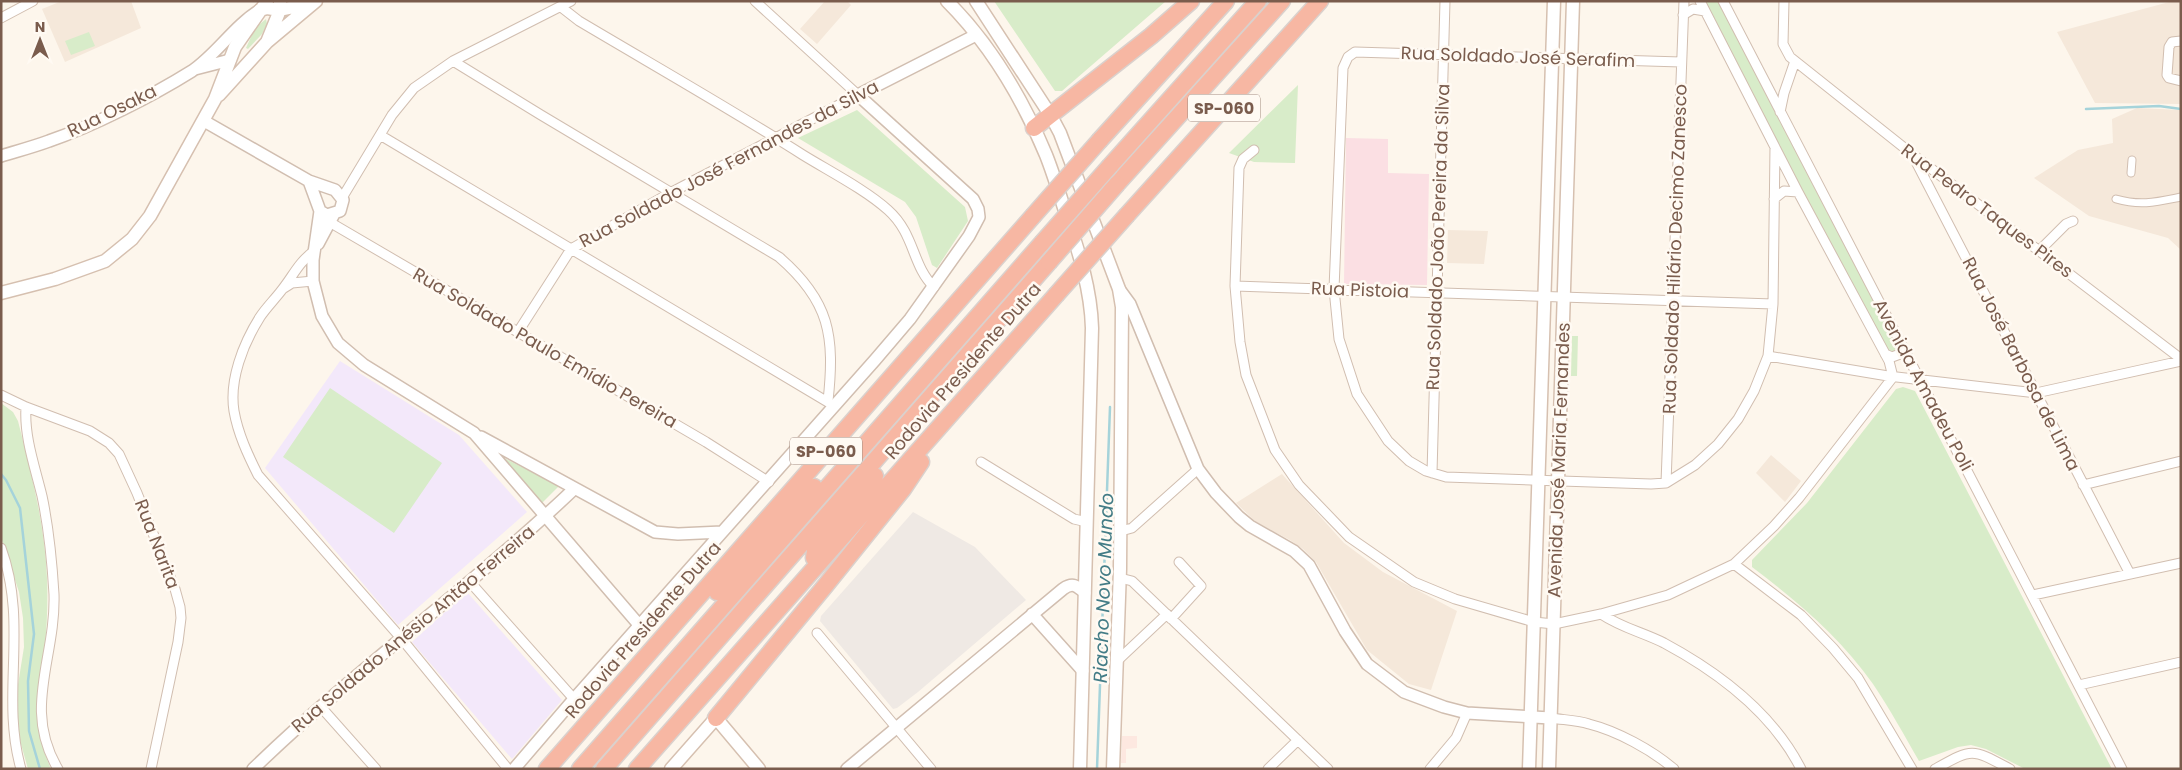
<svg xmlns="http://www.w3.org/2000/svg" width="2182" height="770" viewBox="0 0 2182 770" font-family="Poppins,sans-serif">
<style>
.residential{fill:#f5e8da}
.commercial{fill:#fde8e0}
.industrial{fill:#efe9e4}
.education{fill:#f3e8fa}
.medical{fill:#fbdfe3}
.green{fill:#d8ecc9}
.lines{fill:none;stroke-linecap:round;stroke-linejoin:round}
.stream{stroke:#a5d3da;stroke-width:2.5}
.pedestrian-casing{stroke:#d1beb0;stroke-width:9}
.minor-casing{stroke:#d1beb0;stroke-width:11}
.tertiary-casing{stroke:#d1beb0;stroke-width:14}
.secondary-casing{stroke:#d6c0b0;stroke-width:15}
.motorway-casing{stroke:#dad1cd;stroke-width:19}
.pedestrian{stroke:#fff;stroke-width:7}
.minor{stroke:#fff;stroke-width:9}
.tertiary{stroke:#fff;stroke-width:11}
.secondary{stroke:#fff;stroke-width:12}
.motorway{stroke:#f7b7a3;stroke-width:16}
.motorway-bridge-casing{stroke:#dad1cd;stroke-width:19;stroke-linecap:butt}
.motorway-bridge{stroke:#f7b7a3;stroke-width:16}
.labels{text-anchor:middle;stroke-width:5;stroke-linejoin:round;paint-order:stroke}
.shield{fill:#fffaf3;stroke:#a28b7f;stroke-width:1}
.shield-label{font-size:16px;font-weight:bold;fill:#7a5c4d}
.street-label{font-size:18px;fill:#7a5c4d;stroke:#fffaf3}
.water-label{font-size:19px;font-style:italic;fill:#437c86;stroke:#fffaf3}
</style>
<rect width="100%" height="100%" fill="#fdf6ec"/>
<path class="residential" d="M62,1H131L141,28L65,62L42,9Z
M825,1H847L851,5L817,44L800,29Z
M2173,1H2181V104L2095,103L2057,32Z
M2137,108L2181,110V250L2168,238L2089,216L2034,178L2078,150L2113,143L2112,119Z
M1448,230L1488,231L1484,264L1447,263Z
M1771,455L1801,481L1785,502L1756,473Z
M1282,474L1344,543L1383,572L1457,611L1431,690L1409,684L1367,650L1316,562L1303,549L1290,540L1256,522L1236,503Z"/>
<path class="commercial" d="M1122,736H1137V748L1126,749V763H1121Z"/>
<path class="industrial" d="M913,512L975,547L1026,600L918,692L897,708L893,709L820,621L821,616Z"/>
<path class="education" d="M340,361L459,435L527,512L398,625L265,468Z
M467,592L562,700L512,759L412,642Z"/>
<path class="medical" d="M1346,138L1388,139V173L1429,174L1427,285L1344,284Z"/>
<path class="green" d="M994,1H1166L1062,91H1055Z
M1704,1H1719L1899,348L1898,352L1890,355L1769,128Z
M266,19L267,24L262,34L248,49L246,48L255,28Z
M89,32L95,46L71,55L65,41Z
M1298,85L1295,163L1254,162L1229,153Z
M857,110L965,207L968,221L937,268L932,265L916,217L905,202L798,138Z
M1572,336H1578L1577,376H1571Z
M1903,387L1915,391L2112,769H2025L1986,749L1971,745L1958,747L1919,761C1904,735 1890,709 1873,684C1840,637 1797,601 1752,567V560L1807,503L1896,389Z
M330,388L442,463L394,533L283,457Z
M1,403L13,412L18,421C31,473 45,524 47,578C48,600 47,624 45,646C40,692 31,724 51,769H28L19,737L16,697L24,647L23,618L19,592L1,537Z
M504,458L559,486L542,503Z"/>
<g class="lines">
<path class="stream" d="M2086,109L2159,106L2181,109
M1,474L6,480L20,508L34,634L28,681L29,731L40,769
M1097,769L1110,407"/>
<defs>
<path id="pedestrian" d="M2131,173L2132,160
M2116,199C2141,206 2156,202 2181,197"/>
<path id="minor" d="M1700,1L1798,192L1889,361L1893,377
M1723,1L2122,769
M1784,1L1783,44L1790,57L1912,154L2181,359
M561,7L579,21C653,65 729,108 803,155C829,171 866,190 888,210C915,234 912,266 934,287
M1683,15L1693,9L1705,11
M1,18L33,1
M2181,41L2172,42L2169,47L2167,75L2169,78L2181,81
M453,61L541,115L779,257C830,301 835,336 828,401
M1681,62L1355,52L1348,57L1343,68L1334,289L1339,339L1357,394L1388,441L1409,461L1426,471L1446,477L1651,484L1666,483L1695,465L1718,444L1738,419L1754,391L1768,356L1773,304L1775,147
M1780,112L1784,93L1795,61
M380,135L831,404
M1254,150L1243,159L1239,168L1235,286L1240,342L1246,375L1275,450L1299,485L1349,537L1414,582L1455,599L1534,622L1554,624L1601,614L1668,595L1734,564L1774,526L1799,498L1893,377
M1913,156L2130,574
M342,198L392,115L414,88L453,61L571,1
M1774,199L1784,191L1798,192
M326,220L706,442L769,482
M315,250C297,264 294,275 281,291C274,300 266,308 260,317C243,344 229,380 234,411C238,434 248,455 258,475L401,638L508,769
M2039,251L2066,224L2073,221
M1235,286L1773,304
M284,288L292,283L313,281
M518,332L571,249L672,192L858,95L755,1
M1885,354L1892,357L1900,354L1903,349
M1768,356L1888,376L2036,393L2181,361
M1,395L26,407L90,431L109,443L119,454L137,493L175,589L180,607L181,618L178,642L151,769
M26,407C24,437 35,467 42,496C49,529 52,561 54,594C56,659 22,708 58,769
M981,462L1074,519L1087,522
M1432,473L1445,1
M1666,483L1684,1
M2083,485L2181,461
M1121,531L1132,528L1198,469
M1,548C29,624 0,696 21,769
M1734,564L1801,615L1833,648L1858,678L1912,769
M1120,578L1132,581L1328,769
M470,582L574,699
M2033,595L2181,563
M1601,614C1622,628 1642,632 1664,643C1718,672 1772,712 1801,769
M1171,619L1201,586L1179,562
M817,633L931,769
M1117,661L1167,614
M2079,685L2181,662
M320,706L376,769
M1551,718C1563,720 1577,720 1589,724C1617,731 1652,750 1674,769
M1268,769L1298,740
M1430,769L1456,738L1467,713
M1935,769C1973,748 1971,748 2010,769"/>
<path id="tertiary" d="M195,69L230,60
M204,121L309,181L335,190L343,200L340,211L327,215L320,211L309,181
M1,156C17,151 33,147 49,141C93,126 152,96 192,71C217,54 234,26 260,10
M320,211L313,260V281L322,316L338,343L364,365L474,433L640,626
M318,244L334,214
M1119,289L1130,304L1198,469L1216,493L1239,517L1250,526L1294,551L1309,565L1345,631L1367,664L1404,692L1444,707L1467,713L1551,718
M481,437L655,532L678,534L722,532
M1032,614L1083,671
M253,769C355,670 471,587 574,489
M514,769L574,699L875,360L910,319L969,236L979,217L978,209L973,199L858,95L976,35
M847,769L1063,589C1073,582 1077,586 1085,593"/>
<path id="secondary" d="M947,1C990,44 1023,100 1046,155C1054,175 1060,196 1067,217C1079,252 1091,290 1092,328L1080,769
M976,1L1051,116L1060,133L1119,289L1122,307L1120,569L1113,769
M260,10L267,8L280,10L313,3
M267,42L280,10V2
M219,95L267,42L316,1
M1,293L55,279L105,261L132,239L150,216L215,99L235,47L267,1
M671,769L716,718L759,769
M1529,769L1554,1
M1549,769L1573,1"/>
<path id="motorway" d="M1034,128L1151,36L1191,1
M1100,140L1226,1
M1110,166L1258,1
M1117,184L1282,1
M1127,215L1320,1
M814,558L815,551L875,476
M717,592L814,487
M716,718L825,586L903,489L921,462
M547,769L1033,216
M580,769L1042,243
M604,769L1049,262
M637,769L1056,295"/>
</defs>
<use href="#pedestrian" class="pedestrian-casing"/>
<use href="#minor" class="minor-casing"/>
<use href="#tertiary" class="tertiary-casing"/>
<use href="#secondary" class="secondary-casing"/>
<use href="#motorway" class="motorway-casing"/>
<use href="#pedestrian" class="pedestrian"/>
<use href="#minor" class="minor"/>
<use href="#tertiary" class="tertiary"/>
<use href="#secondary" class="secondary"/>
<use href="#motorway" class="motorway"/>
<defs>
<path id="motorway-bridge" d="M1033,216L1100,140
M1042,243L1110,166
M1049,262L1117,184
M1056,295L1127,215"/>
</defs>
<use href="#motorway-bridge" class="motorway-bridge-casing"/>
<use href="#motorway-bridge" class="motorway-bridge"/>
</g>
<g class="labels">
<g class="shield">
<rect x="1188" y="94.5" width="72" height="27" rx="4"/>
<rect x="790" y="437.5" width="72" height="27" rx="4"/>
</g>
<g class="shield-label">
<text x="1224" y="114">SP-060</text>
<text x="826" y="457">SP-060</text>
</g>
<g class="street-label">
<text transform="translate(1518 57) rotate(2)" y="6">Rua Soldado José Serafim</text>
<text transform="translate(112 111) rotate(-26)" y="6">Rua Osaka</text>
<text transform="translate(729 164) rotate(-28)" y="6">Rua Soldado José Fernandes da Silva</text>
<text transform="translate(1987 211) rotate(37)" y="6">Rua Pedro Taques Pires</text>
<text transform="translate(1438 237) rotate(-88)" y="6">Rua Soldado João Pereira da Silva</text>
<text transform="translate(1675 249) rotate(-88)" y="6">Rua Soldado Hilário Decimo Zanesco</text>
<text transform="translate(1360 290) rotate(2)" y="6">Rua Pistoia</text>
<text transform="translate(545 348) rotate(30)" y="6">Rua Soldado Paulo Emídio Pereira</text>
<text transform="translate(2021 364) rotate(63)" y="6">Rua José Barbosa de Lima</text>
<text transform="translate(963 371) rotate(-49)" y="6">Rodovia Presidente Dutra</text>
<text transform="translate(1923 385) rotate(62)" y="6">Avenida Amadeu Poli</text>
<text transform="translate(1559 460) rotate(-88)" y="6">Avenida José Maria Fernandes</text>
<text transform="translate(157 544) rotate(69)" y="6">Rua Narita</text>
<text transform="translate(413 629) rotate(-40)" y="6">Rua Soldado Anésio Antão Ferreira</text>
<text transform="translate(643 630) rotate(-49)" y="6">Rodovia Presidente Dutra</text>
</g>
<g class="water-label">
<text transform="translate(1103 588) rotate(-88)" y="7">Riacho Novo Mundo</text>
</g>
</g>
<rect width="2182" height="770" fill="none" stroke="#7a5c4d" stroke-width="5"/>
<g transform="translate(40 40)" stroke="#fffaf3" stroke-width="4" paint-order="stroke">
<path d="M0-4L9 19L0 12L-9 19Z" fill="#7a5c4d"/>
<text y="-8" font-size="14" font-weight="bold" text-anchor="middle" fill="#7a5c4d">N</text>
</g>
</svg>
